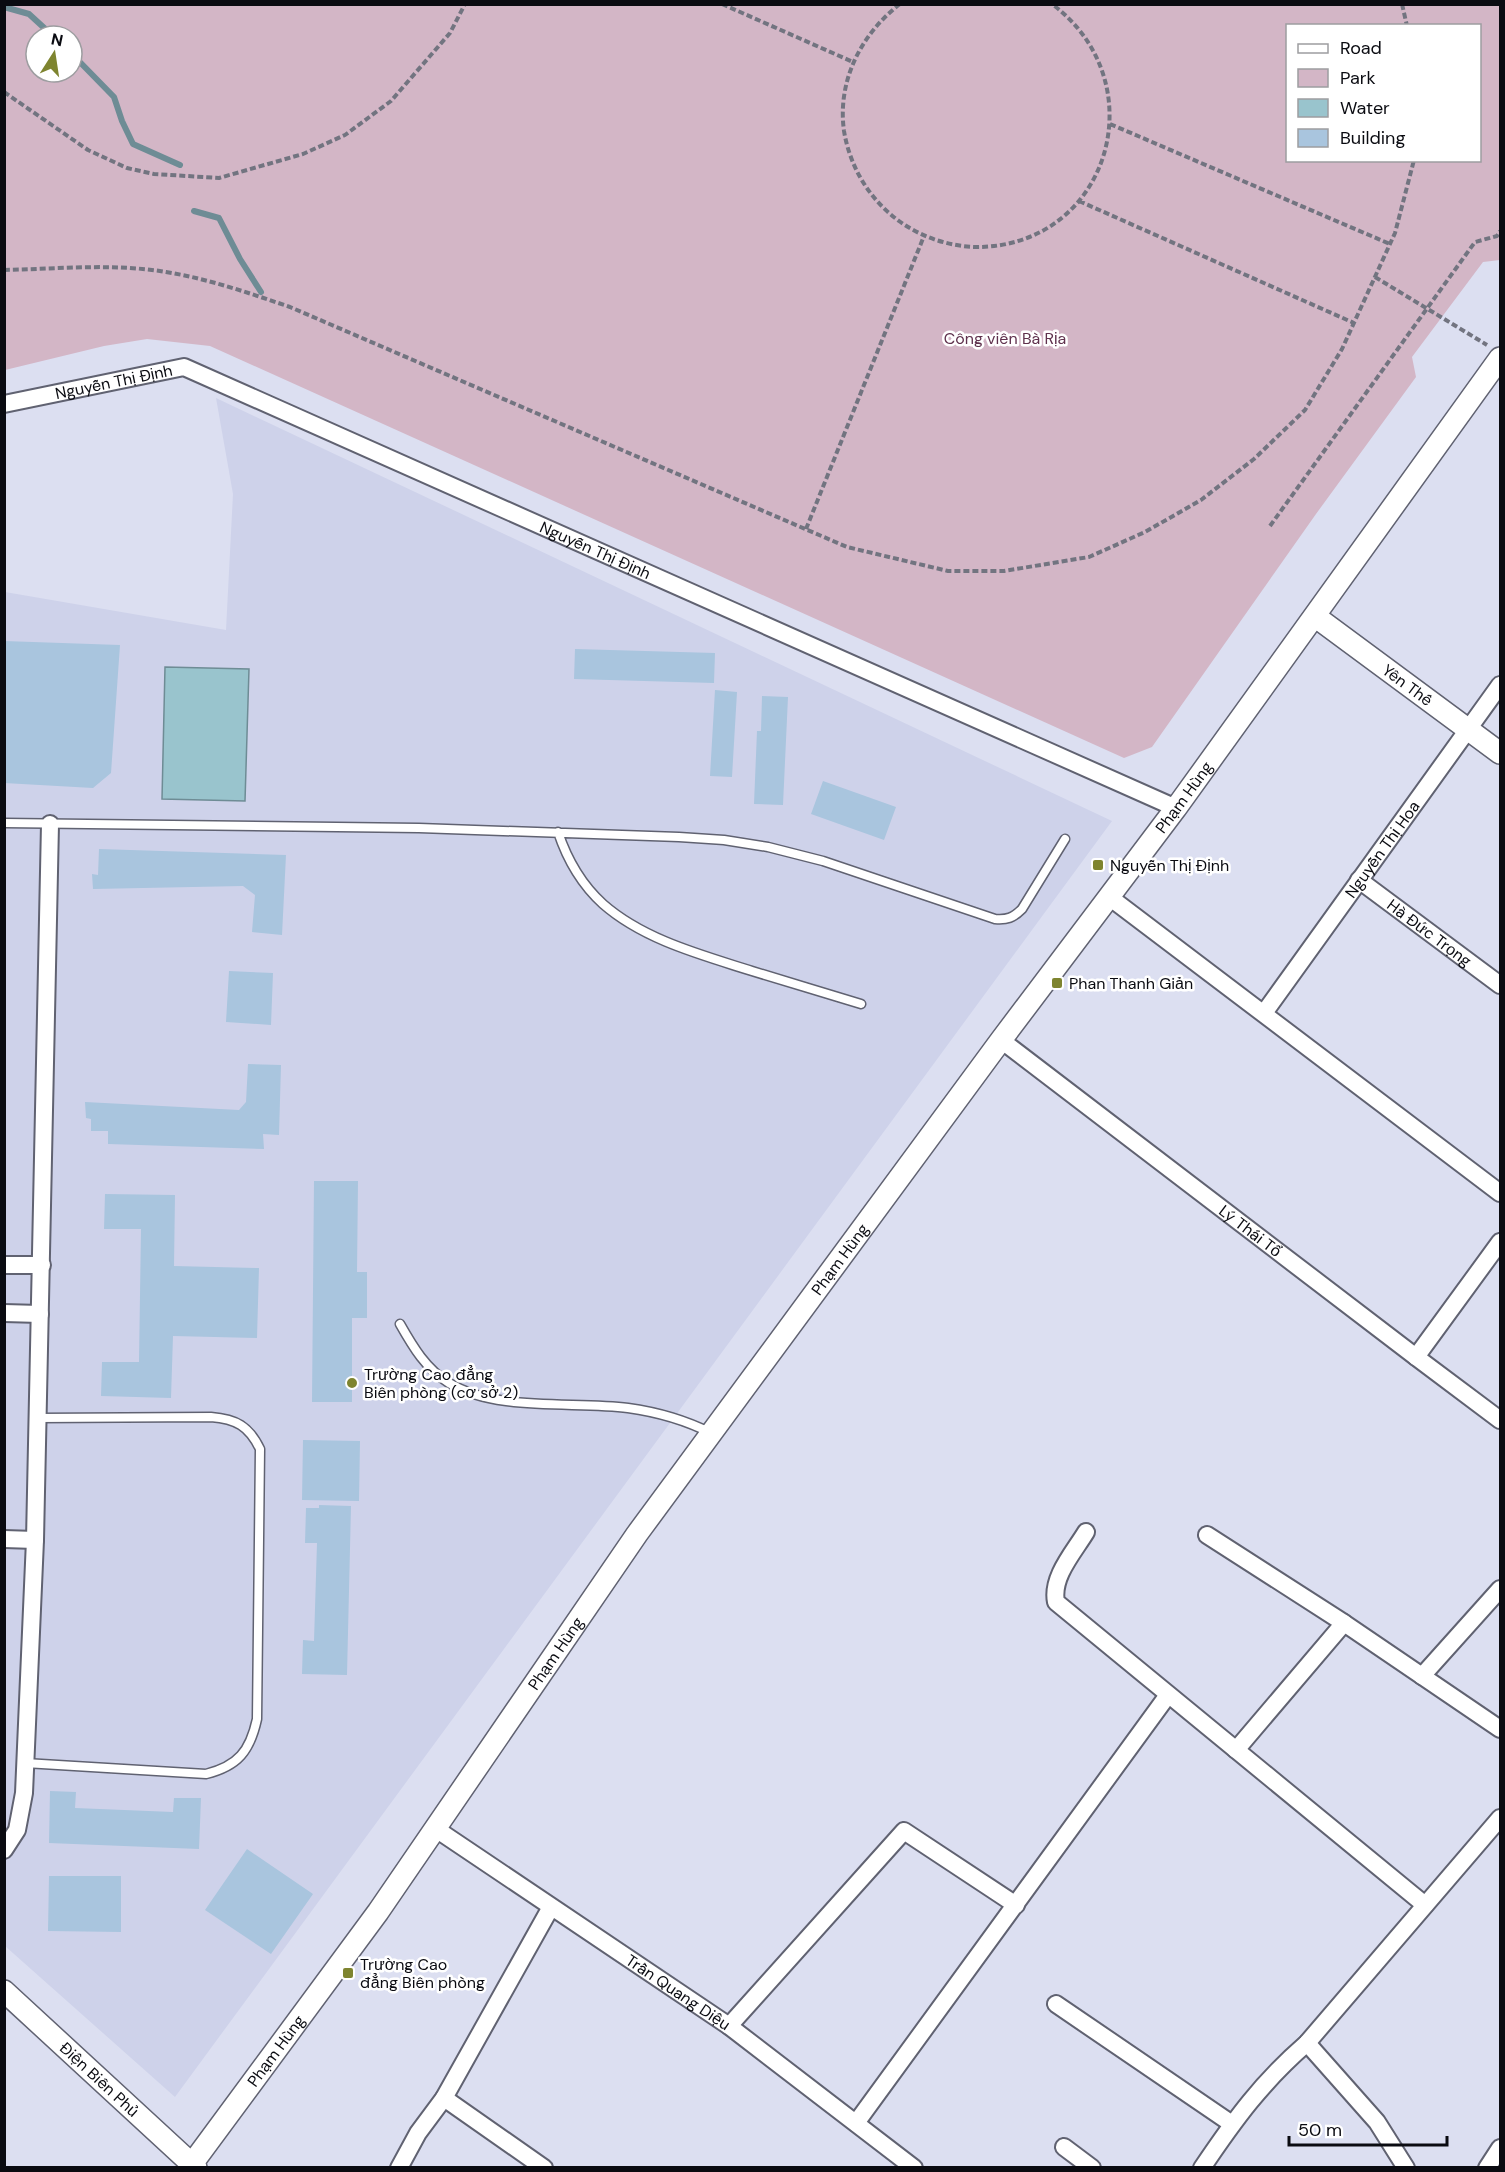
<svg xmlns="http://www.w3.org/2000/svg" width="1505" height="2172" viewBox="0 0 1505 2172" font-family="'DM Sans',sans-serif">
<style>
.built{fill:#ced2ea}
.green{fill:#d3b6c6;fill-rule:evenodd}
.water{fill:#99c4cd;stroke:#6e8c95;stroke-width:1.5}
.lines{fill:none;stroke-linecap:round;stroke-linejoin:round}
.stream{stroke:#6e8c95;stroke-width:6}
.building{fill:#a9c5de}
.service-casing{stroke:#606271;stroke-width:11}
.minor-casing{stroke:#606271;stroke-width:20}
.tertiary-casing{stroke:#606271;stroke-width:24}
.path{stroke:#727480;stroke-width:4;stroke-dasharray:6 3;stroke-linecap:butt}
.service{stroke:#fff;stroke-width:8}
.minor{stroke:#fff;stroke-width:16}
.tertiary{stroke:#fff;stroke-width:21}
.poi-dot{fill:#7e842f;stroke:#fff;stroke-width:2}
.labels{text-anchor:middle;stroke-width:5;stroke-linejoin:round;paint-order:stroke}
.park-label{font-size:16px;fill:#5f314d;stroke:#fff}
.street-label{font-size:16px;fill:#0a0b11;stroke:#fff}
.poi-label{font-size:16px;fill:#0a0b11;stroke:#fff;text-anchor:start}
</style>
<rect width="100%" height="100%" fill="#dcdff1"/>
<path class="built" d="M216,398L1112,821L175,2097L5,1946V592L226,630L233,494Z"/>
<path class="green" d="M5,4L1500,5V260L1483,262L1412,357L1416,377L1316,514L1152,747L1124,758L210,346L147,339L104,346L5,370ZM1288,26H1480V160H1288ZM36,36H72V72H36Z"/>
<path class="water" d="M165,667L249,669L245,801L162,799Z"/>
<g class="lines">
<path class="stream" d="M4,7L29,14L53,36
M72,54L114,97L122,121L133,144L180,165
M194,211L219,218L240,259L261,292"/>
</g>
<path class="building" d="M4,641L120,645L111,773L93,788L4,783Z
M575,649L715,653L714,683L574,679Z
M715,690L737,692L732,777L710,776Z
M762,696L788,697L783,805L754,804L757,731H761Z
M823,781L896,807L884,840L811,814Z
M99,849L286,855L282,935L252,932L255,895L243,886L93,889L92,874L98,875Z
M229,971L273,973L271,1025L226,1022Z
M248,1064L281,1065L279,1135L263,1134L264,1149L108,1144V1131H91V1119L86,1118L85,1102L239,1110L246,1102Z
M314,1181H358L357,1272H367V1318H352V1402H312Z
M105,1194L175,1195L174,1266L259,1268L257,1338L173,1336L171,1398L101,1396L102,1362H139L141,1229H104Z
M303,1440L360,1441L359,1501L302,1500Z
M319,1505L351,1506L347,1675L302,1674L303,1640L314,1641L317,1543H305L306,1508H319Z
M50,1791L76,1792L75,1808L173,1812L174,1798H201L199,1849L49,1843Z
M247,1849L313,1894L271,1954L205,1910Z
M49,1876H121V1932L48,1931Z"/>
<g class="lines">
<defs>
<path id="service" d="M4,823L419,828L679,837L724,840L768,847L823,861L995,919C1007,920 1013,918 1022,909L1065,839
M558,832C567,859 581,884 603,904C644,940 702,955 752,971C788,982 825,993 861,1004
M400,1324C413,1347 426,1369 449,1383C496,1412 575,1401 628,1408C657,1412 685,1420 711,1433
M25,1763L206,1774C238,1766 250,1751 257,1719L260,1449C249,1426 236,1419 211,1417L38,1418"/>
<g id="minor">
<path id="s1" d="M4,404L184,367L1176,808"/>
<path id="s2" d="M1359,880L1500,985"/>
<path d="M1108,896L1500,1193"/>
<path id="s3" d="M1264,1013L1500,685"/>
<path id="s4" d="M1001,1040L1416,1357L1500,1420"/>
<path d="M4,1265H42"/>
<path d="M4,1313L40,1314"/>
<path d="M1416,1357L1500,1242"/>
<path d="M1086,1532C1074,1552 1051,1577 1056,1602L1425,1905"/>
<path d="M1207,1535L1344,1623L1500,1729"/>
<path d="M4,1539L35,1540"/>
<path d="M1422,1676L1500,1589"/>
<path d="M1236,1750L1344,1623"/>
<path id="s5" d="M436,1829L729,2026L914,2168"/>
<path d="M4,1850L17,1830L24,1793L35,1540L50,824"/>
<path d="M1056,2004L1232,2124"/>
<path d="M729,2026L904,1831L1016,1905"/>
<path d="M1307,2043L1377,2122L1406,2168"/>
<path d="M444,2098L544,2168"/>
<path d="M856,2123L1168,1695"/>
<path d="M1064,2147L1092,2168"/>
<path d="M399,2168L418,2133L444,2098L551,1907"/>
<path d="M1202,2168C1235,2119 1262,2082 1307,2043L1500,1818"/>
<path d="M1487,2168L1500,2148"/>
</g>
<g id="tertiary">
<path id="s6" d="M1316,617L1500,753"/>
<path id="s7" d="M4,1991L196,2168"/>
<path id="s8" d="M189,2168L378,1912L637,1534L1001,1040L1176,808L1500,358"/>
</g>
</defs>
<use href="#service" class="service-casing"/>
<use href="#minor" class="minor-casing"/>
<use href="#tertiary" class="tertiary-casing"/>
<path class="path" d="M722,4L853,62
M900,4C861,34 837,81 844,131C850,167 869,199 899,221C921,237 948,246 975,247C1109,248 1158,83 1052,4
M1402,4L1407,26
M4,92L88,150L127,168L154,174L219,178L303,154L345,135L391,101L450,33L465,4
M1110,124L1390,244
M1079,201L1354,323
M4,270C57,269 113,263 166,272C209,279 249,293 290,307L847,547L948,571H1004L1089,557L1145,532L1201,500L1254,459L1305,410L1342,349L1395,233L1414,160
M1375,277L1487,345
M1270,526L1475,242L1497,236L1500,231
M806,529L924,236"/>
<use href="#service" class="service"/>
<use href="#minor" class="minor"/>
<use href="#tertiary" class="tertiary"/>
</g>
<g class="poi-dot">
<rect x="1092" y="859" width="12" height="12" rx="3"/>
<rect x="1051" y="977" width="12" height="12" rx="3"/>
<circle cx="352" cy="1383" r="6"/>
<rect x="342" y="1967" width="12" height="12" rx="3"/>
</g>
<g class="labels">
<g class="park-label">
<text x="1005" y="344">Công viên Bà Rịa</text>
</g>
<g class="street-label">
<text dy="6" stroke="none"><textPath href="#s1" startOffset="112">Nguyễn Thị Định</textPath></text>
<text dy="6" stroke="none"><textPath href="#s1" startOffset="634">Nguyễn Thị Định</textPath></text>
<text dy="6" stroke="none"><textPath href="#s6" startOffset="114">Yên Thế</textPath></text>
<text dy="6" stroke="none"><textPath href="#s8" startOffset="1694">Phạm Hùng</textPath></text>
<text dy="6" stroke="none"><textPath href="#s3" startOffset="202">Nguyễn Thị Hoa</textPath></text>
<text dy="6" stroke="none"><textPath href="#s2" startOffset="88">Hà Đức Trọng</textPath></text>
<text dy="6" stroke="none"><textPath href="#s4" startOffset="314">Lý Thái Tổ</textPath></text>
<text dy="6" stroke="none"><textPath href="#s8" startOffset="1118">Phạm Hùng</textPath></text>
<text dy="6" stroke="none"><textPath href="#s8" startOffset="632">Phạm Hùng</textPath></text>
<text dy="6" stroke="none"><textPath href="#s5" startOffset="292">Trần Quang Diệu</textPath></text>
<text dy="6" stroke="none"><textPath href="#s8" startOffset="146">Phạm Hùng</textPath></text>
<text dy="6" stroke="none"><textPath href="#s7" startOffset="130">Điện Biên Phủ</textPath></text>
</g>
<g class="poi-label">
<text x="1110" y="871">Nguyễn Thị Định</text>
<text x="1069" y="989">Phan Thanh Giản</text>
<text x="364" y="1380">Trường Cao đẳng<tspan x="364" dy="18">Biên phòng (cơ sở 2)</tspan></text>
<text x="360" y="1970">Trường Cao<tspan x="360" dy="18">đẳng Biên phòng</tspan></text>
</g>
</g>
<rect width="1505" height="2172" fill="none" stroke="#0a0b11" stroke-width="12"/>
<rect x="1286" y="24" width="195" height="138" fill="#ffffff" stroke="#9d9da0" stroke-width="1.5"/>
<rect x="1298" y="44" width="30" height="9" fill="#ffffff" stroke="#9d9da0" stroke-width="1.5"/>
<text x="1340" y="54" font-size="18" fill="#0a0b11">Road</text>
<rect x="1298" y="69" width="30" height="18" fill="#d3b6c6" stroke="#9d9da0" stroke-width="1.5"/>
<text x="1340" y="84" font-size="18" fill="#0a0b11">Park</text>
<rect x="1298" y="99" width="30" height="18" fill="#99c4cd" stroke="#9d9da0" stroke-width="1.5"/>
<text x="1340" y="114" font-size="18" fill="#0a0b11">Water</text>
<rect x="1298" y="129" width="30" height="18" fill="#a9c5de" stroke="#9d9da0" stroke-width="1.5"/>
<text x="1340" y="144" font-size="18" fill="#0a0b11">Building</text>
<g transform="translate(54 54) rotate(12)"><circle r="28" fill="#ffffff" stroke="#9d9da0" stroke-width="1.5"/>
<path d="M0-4.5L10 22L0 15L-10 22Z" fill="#7e842f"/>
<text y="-9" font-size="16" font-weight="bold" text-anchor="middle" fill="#0a0b11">N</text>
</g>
<path d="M1289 2136v9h158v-9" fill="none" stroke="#0a0b11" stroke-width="3"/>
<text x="1298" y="2136" font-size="18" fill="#0a0b11" stroke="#ffffff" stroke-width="4.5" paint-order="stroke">50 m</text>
</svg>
